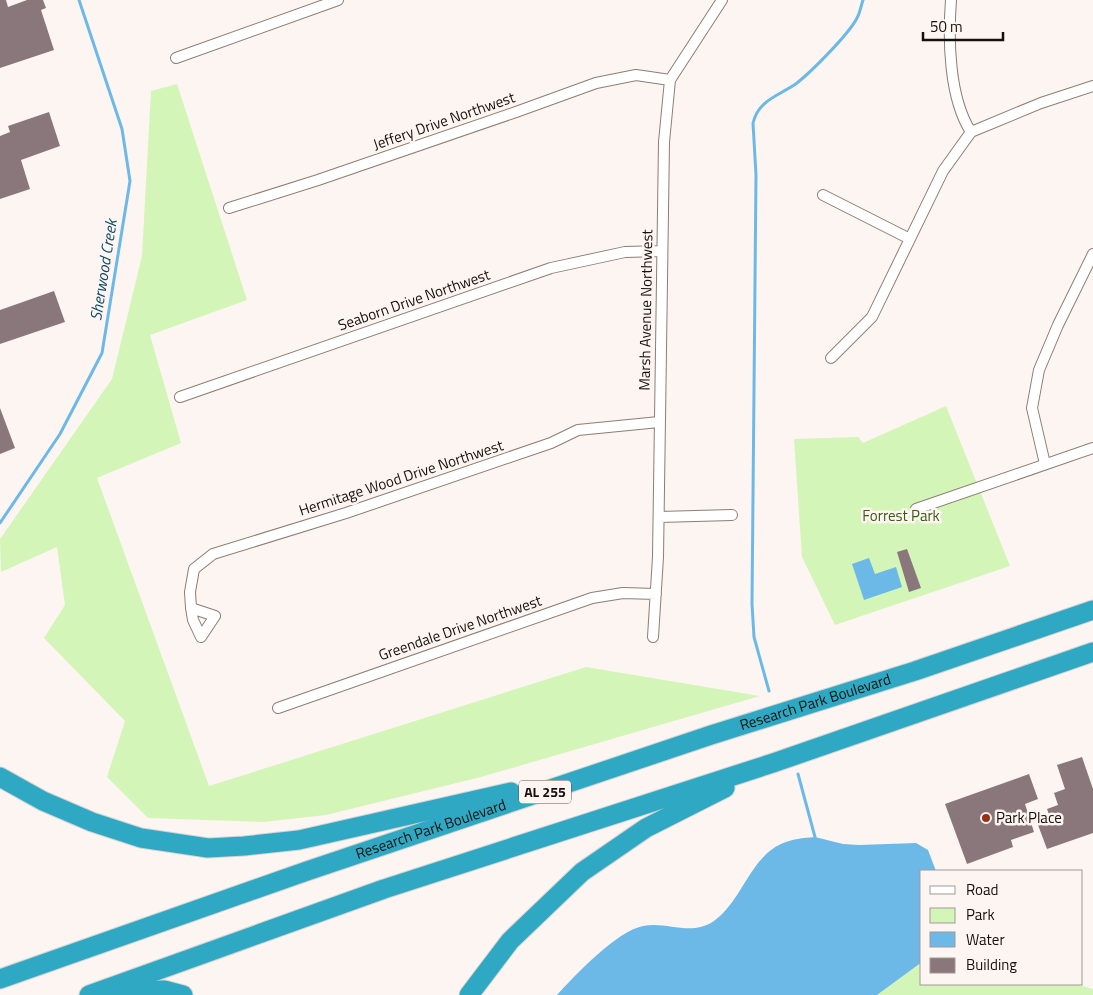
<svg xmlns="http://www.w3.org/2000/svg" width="1093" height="995" viewBox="0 0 1093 995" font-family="'Titillium Web',sans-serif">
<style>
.green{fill:#d4f5b8}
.water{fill:#6cb9e8}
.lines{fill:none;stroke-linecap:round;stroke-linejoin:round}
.stream{stroke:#6cb9e8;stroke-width:3}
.building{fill:#89777c}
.street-casing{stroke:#8d7d74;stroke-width:12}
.highway-casing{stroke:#d5d4d3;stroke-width:21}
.street{stroke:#fff;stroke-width:10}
.highway{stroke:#2fa8c3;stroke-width:19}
.poi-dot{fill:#983017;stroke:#fdf5f1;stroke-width:2}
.labels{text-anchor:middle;stroke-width:5;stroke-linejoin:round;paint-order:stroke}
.shield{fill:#fdf5f1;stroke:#5b5551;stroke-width:1}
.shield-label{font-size:14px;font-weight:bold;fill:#16100d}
.street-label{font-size:15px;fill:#16100d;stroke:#fdf5f1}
.park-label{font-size:15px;fill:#3a5b12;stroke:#fdf5f1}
.poi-label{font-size:15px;fill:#16100d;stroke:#fdf5f1;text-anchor:start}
.water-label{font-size:16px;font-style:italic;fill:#0d4b6a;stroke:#fdf5f1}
</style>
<rect width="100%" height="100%" fill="#fdf5f1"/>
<path class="green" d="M177,84L247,300L150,335L181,443L97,478L209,786L586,667L760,696L481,777L326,815L263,822L148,818L107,777L125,721L44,638L65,605L57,547L1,572L0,539L112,379L142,256L151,91Z
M946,406L1010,566L835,625L802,557L794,439L858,437L863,443Z
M922,962V984H1076L1093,989V995H877Z"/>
<path class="water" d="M869,558L875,574L896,567L902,587L864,600L852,564Z
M815,837L843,844L859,845L916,843L928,850L936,871H922V962L877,995H557C575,975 617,931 643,926C668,921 690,937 714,921C742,901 750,858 781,844C792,839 803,838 815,837Z"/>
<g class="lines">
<path class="stream" d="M0,523L60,434L102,353L130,181L122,129L79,0
M769,691L754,637L752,604L756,175L753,123C759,99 779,96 797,83C811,72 849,34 857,18C860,13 861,6 863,0
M798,774L815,837"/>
</g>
<path class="building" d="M0,0H6L8,7L27,0H43L46,8L41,10L54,50L0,68Z
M49,112L60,146L21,160L30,189L0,199V136L10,132L8,126Z
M54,291L65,322L0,344V310Z
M0,408L15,448L0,454Z
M907,549L921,588L909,592L897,552Z
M1082,757L1093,789V833L1047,849L1038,825L1051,820L1047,809L1058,805L1054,793L1065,789L1057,765Z
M1029,774L1038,799L1025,804L1034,832L1011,840L1013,847L967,864L945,804Z"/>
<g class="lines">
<defs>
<path id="street" d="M951,0C948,40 949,98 971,132
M176,58L338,0
M823,195L910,239
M229,208L318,180L516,112L596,83L636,75L670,80
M831,358L872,317L943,171L971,132L1041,103L1093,86
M180,397L551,268L625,252L662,251
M1045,464L1032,408L1039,370L1058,325L1093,254
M916,509L1093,448
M659,517L732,515
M191,608L190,592L194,569L213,554L346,513L551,443L578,430L659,422
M191,608L215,616L201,637L193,620Z
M653,637L658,557L664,142L670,80L722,0
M278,708L592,598L623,593L656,594"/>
<g id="highway">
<path d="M0,777L43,801L92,822L141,838L208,848L244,846L299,840L511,792"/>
<path id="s1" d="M0,979L307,871L711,735L915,671L1093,610"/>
<path d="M116,991L164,990L183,995"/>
<path d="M89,995L384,889L773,763L1093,652"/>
<path d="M469,995L510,941L582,872L646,828L725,788"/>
</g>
</defs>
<use href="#street" class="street-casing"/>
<use href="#highway" class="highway-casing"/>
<use href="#street" class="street"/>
<use href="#highway" class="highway"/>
</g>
<circle class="poi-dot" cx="986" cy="818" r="5"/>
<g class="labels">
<rect class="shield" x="519" y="780.5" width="52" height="23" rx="4"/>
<g class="shield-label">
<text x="545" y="797">AL 255</text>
</g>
<g class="street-label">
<text transform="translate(444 121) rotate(-19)" y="5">Jeffery Drive Northwest</text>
<text transform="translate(414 300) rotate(-19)" y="5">Seaborn Drive Northwest</text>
<text transform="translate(646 310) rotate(-89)" y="5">Marsh Avenue Northwest</text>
<text transform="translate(401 478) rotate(-18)" y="5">Hermitage Wood Drive Northwest</text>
<text transform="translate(460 628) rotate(-19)" y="5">Greendale Drive Northwest</text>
<text dy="5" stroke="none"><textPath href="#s1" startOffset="861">Research Park Boulevard</textPath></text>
<text dy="5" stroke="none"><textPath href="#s1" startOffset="456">Research Park Boulevard</textPath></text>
</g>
<g class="park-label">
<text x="901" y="521">Forrest Park</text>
</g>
<g class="poi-label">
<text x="996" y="823">Park Place</text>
</g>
<g class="water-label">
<text transform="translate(103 270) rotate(-81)" y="6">Sherwood Creek</text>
</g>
</g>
<rect x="920" y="870" width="162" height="115" fill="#fdf5f1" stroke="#a19996"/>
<rect x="930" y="886" width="25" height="8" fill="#ffffff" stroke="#a19996"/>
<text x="966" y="895" font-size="15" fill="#16100d">Road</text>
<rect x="930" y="908" width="25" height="15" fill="#d4f5b8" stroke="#a19996"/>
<text x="966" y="920" font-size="15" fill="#16100d">Park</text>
<rect x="930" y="932" width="25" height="15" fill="#6cb9e8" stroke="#a19996"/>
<text x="966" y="945" font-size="15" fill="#16100d">Water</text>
<rect x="930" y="958" width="25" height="15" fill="#89777c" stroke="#a19996"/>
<text x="966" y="970" font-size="15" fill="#16100d">Building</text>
<path d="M923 32v8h80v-8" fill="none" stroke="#16100d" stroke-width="2.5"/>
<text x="930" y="32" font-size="15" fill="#16100d" stroke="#fdf5f1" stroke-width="4" paint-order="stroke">50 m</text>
</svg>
